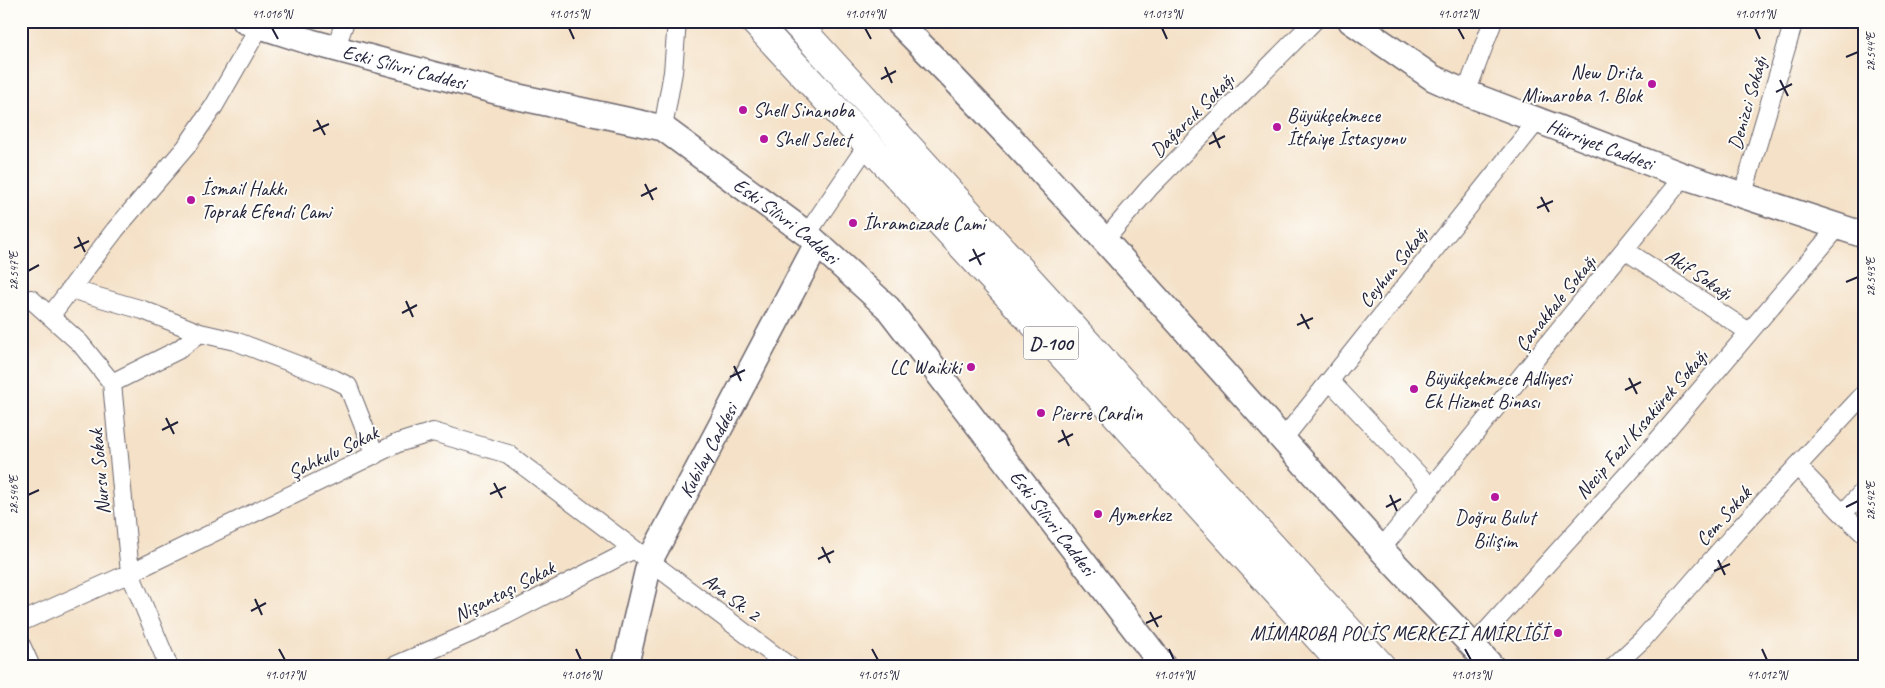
<svg xmlns="http://www.w3.org/2000/svg" width="1885" height="688" viewBox="0 0 1885 688" font-family="Caveat,sans-serif">
<style>
.lines{fill:none;stroke-linecap:round;stroke-linejoin:round}
.street-casing{stroke:#6c656c;stroke-width:20}
.secondary-casing{stroke:#6c656c;stroke-width:28}
.highway-casing{stroke:#6c656c;stroke-width:30}
.street{stroke:#fff;stroke-width:18}
.secondary{stroke:#fff;stroke-width:25}
.highway{stroke:#fff;stroke-width:28}
.ticks{fill:none;stroke:#22223b;stroke-width:2}
.poi-dot{fill:#b5179e;stroke:#fdfcf7;stroke-width:2}
.labels{text-anchor:middle;stroke-width:4;stroke-linejoin:round;paint-order:stroke}
.shield{fill:#fdfcf7;stroke:#646373;stroke-width:1}
.shield-label{font-size:19px;font-weight:bold;fill:#22223b}
.street-label{font-size:20px;fill:#22223b;stroke:#fdfcf7}
.poi-label{font-size:20px;fill:#22223b;stroke:#fdfcf7;text-anchor:start}
.neatline{fill:none;stroke:#22223b;stroke-width:2}
.ticks-label{font-size:12px;text-anchor:middle;fill:#22223b}
</style>
<rect width="100%" height="100%" fill="#fdfcf7"/>
<filter id="ink" filterUnits="userSpaceOnUse"><feTurbulence type="fractalNoise" baseFrequency=".02" numOctaves="2"/><feDisplacementMap in="SourceGraphic" scale="10" xChannelSelector="R" yChannelSelector="G"/><feConvolveMatrix kernelMatrix="1 2 1 2 8 2 1 2 1" color-interpolation-filters="sRGB"/></filter>
<filter id="wash" filterUnits="userSpaceOnUse"><feTurbulence type="fractalNoise" baseFrequency=".0096" numOctaves="4" result="noise"/><feDisplacementMap in="SourceGraphic" scale="20" xChannelSelector="R" yChannelSelector="G"/><feGaussianBlur stdDeviation="1.12" result="paint"/><feColorMatrix in="noise" values="0 0 0 0 0 0 0 0 0 0 0 0 0 0 0 0 0 1.4 0 .05"/><feComposite in="paint" operator="in"/></filter>
<g filter="url(#wash)">
<rect width="100%" height="100%" fill="#f4e1c7"/>
</g>
<g filter="url(#ink)">
<g class="lines">
<defs>
<path id="street" d="M336,47L345,21
M1466,93L1493,21
M663,128L673,72L677,21
M1742,197L1794,21
M807,234L868,144
M1104,241L1150,187L1314,21
M1625,250L1749,332
M70,289L143,310L200,333
M31,299L80,343L112,383L130,573L169,667
M51,315L115,230L186,147L214,106L260,26
M1330,381L1431,488
M112,383L178,350L200,333L235,341L334,379L348,386L375,455
M1283,439L1537,121
M1797,466L1843,514
M1864,490L1843,514L1864,534
M1381,549L1684,176
M21,622L130,573L398,443L433,432L508,454L790,667
M21,645L31,667
M1473,646L1653,446L1838,227
M392,667L477,630L634,549
M1613,667L1643,639L1737,531L1864,394"/>
<g id="secondary">
<path id="s1" d="M245,21L311,42L514,96L663,128L807,234L888,308L1164,667"/>
<path d="M897,21C1065,189 1220,371 1380,548C1416,588 1456,626 1492,667"/>
<path id="s2" d="M1351,21L1433,78L1466,93L1684,176L1864,235"/>
<path id="s3" d="M625,667L650,560L817,244"/>
</g>
<path id="highway" d="M754,21L1015,303L1345,667
M794,21L1382,667"/>
</defs>
<use href="#street" class="street-casing"/>
<use href="#secondary" class="secondary-casing"/>
<use href="#highway" class="highway-casing"/>
<use href="#street" class="street"/>
<use href="#secondary" class="secondary"/>
<use href="#highway" class="highway"/>
</g>
</g>
<path class="ticks" d="M272,28L278,39M569,28L574,39M865,28L871,39M1162,28L1167,39M1458,28L1464,39M1755,28L1760,39M1846,57L1858,52M885,67L892,83M881,79L896,71M1780,80L1788,96M1776,92L1792,84M317,120L325,135M313,131L329,124M1213,132L1220,148M1209,144L1225,136M645,184L653,200M641,196L657,188M1541,197L1549,212M1537,208L1553,201M78,237L85,252M74,248L89,241M973,249L981,265M969,261L985,253M28,271L39,265M1846,282L1858,277M406,301L413,317M402,313L417,305M1301,314L1309,329M1297,325L1313,318M734,366L741,381M730,377L745,370M1629,378L1637,394M1625,390L1641,382M166,418L174,434M162,430L178,422M1062,430L1069,446M1058,442L1073,434M494,483L502,498M490,494L506,487M28,495L39,490M1390,495L1397,511M1386,507L1401,499M1846,507L1858,501M822,547L830,563M818,559L834,551M1718,560L1725,575M1714,571L1730,564M255,599L262,615M251,611L266,603M1150,612L1158,627M1146,623L1162,616M279,649L285,660M576,649L581,660M872,649L878,660M1169,649L1174,660M1465,649L1471,660M1762,649L1767,660"/>
<g class="poi-dot">
<circle cx="1652" cy="84" r="5"/>
<circle cx="743" cy="110" r="5"/>
<circle cx="1277" cy="127" r="5"/>
<circle cx="764" cy="139" r="5"/>
<circle cx="191" cy="200" r="5"/>
<circle cx="853" cy="223" r="5"/>
<circle cx="971" cy="367" r="5"/>
<circle cx="1414" cy="389" r="5"/>
<circle cx="1041" cy="413" r="5"/>
<circle cx="1495" cy="497" r="5"/>
<circle cx="1098" cy="514" r="5"/>
<circle cx="1558" cy="633" r="5"/>
</g>
<g class="labels">
<rect class="shield" x="1023.5" y="326.5" width="55" height="33" rx="4"/>
<g class="shield-label">
<text x="1051" y="350">D-100</text>
</g>
<g class="street-label">
<text dy="7" stroke="none"><textPath href="#s1" startOffset="166">Eski Silivri Caddesi</textPath></text>
<text transform="translate(1747 103) rotate(-74)" y="7">Denizci Sokağı</text>
<text transform="translate(1192 115) rotate(-45)" y="7">Dağarcık Sokağı</text>
<text dy="7" stroke="none"><textPath href="#s2" startOffset="280">Hürriyet Caddesi</textPath></text>
<text dy="7" stroke="none"><textPath href="#s1" startOffset="586">Eski Silivri Caddesi</textPath></text>
<text transform="translate(1393 267) rotate(-51)" y="7">Ceyhun Sokağı</text>
<text transform="translate(1699 274) rotate(34)" y="7">Akif Sokağı</text>
<text transform="translate(1555 303) rotate(-51)" y="7">Çanakkale Sokağı</text>
<text transform="translate(1641 424) rotate(-49)" y="7">Necip Fazıl Kısakürek Sokağı</text>
<text dy="7" stroke="none"><textPath href="#s3" startOffset="234">Kubilay Caddesi</textPath></text>
<text transform="translate(333 452) rotate(-26)" y="7">Şahkulu Sokak</text>
<text transform="translate(99 472) rotate(-95)" y="7">Nursu Sokak</text>
<text transform="translate(1723 516) rotate(-48)" y="7">Cem Sokak</text>
<text dy="7" stroke="none"><textPath href="#s1" startOffset="991">Eski Silivri Caddesi</textPath></text>
<text transform="translate(504 591) rotate(-27)" y="7">Nişantaşı Sokak</text>
<text transform="translate(732 597) rotate(37)" y="7">Ara Sk. 2</text>
</g>
<g class="poi-label">
<text x="1642" y="79" text-anchor="end">New Drita<tspan x="1642" dy="23">Mimaroba 1. Blok</tspan></text>
<text x="753" y="117">Shell Sinanoba</text>
<text x="1287" y="122">Büyükçekmece<tspan x="1287" dy="23">İtfaiye İstasyonu</tspan></text>
<text x="774" y="146">Shell Select</text>
<text x="201" y="195">İsmail Hakkı<tspan x="201" dy="23">Toprak Efendi Cami</tspan></text>
<text x="863" y="230">İhramcızade Cami</text>
<text x="961" y="374" text-anchor="end">LC Waikiki</text>
<text x="1424" y="385">Büyükçekmece Adliyesi<tspan x="1424" dy="23">Ek Hizmet Binası</tspan></text>
<text x="1051" y="420">Pierre Cardin</text>
<text x="1108" y="521">Aymerkez</text>
<text x="1495" y="524" text-anchor="middle">Doğru Bulut<tspan x="1495" dy="23">Bilişim</tspan></text>
<text x="1548" y="640" text-anchor="end">MİMAROBA POLİS MERKEZİ AMİRLİĞİ</text>
</g>
</g>
<rect width="1885" height="688" fill="none" stroke="#fdfcf7" stroke-width="55"/>
<rect x="28" y="28" width="1830" height="632" class="neatline"/>
<g class="ticks-label">
<text x="272" y="18">41.016°N</text>
<text x="569" y="18">41.015°N</text>
<text x="865" y="18">41.014°N</text>
<text x="1162" y="18">41.013°N</text>
<text x="1458" y="18">41.012°N</text>
<text x="1755" y="18">41.011°N</text>
<text transform="translate(1871 52) rotate(-90)" y="4">28.544°E</text>
<text transform="translate(14 271) rotate(-90)" y="4">28.547°E</text>
<text transform="translate(1871 277) rotate(-90)" y="4">28.543°E</text>
<text transform="translate(14 495) rotate(-90)" y="4">28.546°E</text>
<text transform="translate(1871 501) rotate(-90)" y="4">28.542°E</text>
<text x="285" y="679">41.017°N</text>
<text x="581" y="679">41.016°N</text>
<text x="878" y="679">41.015°N</text>
<text x="1174" y="679">41.014°N</text>
<text x="1471" y="679">41.013°N</text>
<text x="1767" y="679">41.012°N</text>
</g>
</svg>
